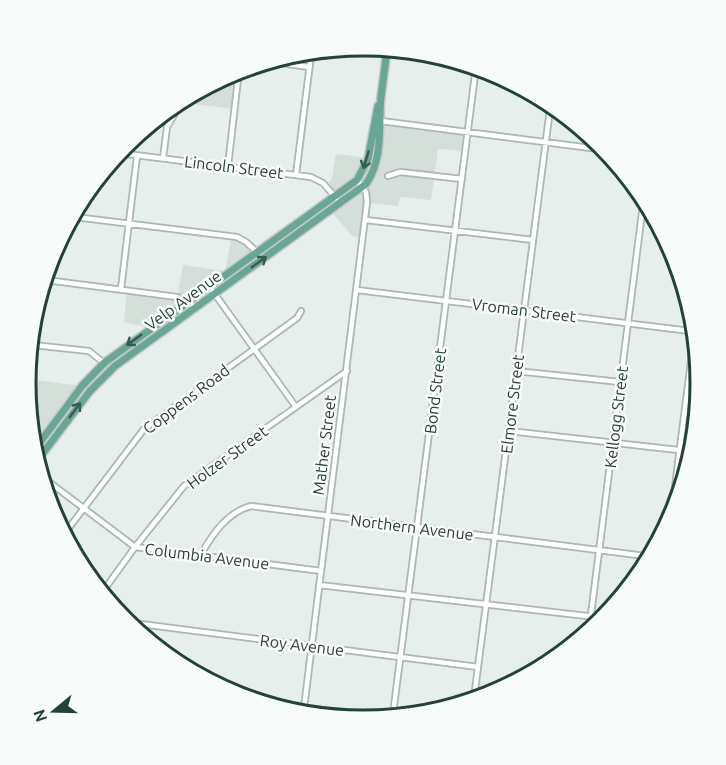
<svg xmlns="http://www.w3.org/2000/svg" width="726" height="765" viewBox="0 0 726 765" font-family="Ubuntu,sans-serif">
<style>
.built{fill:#d4dfda}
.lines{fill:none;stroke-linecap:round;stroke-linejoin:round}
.street-casing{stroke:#a8b8b2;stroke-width:8}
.primary-casing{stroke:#c2cac8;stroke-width:10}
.street{stroke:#fff;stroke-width:4.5}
.primary{stroke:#6aa596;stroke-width:7}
.oneway{stroke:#365b51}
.labels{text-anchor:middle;stroke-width:5;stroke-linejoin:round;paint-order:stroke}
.street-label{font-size:16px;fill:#24423a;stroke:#f7fbf9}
.rim{fill:none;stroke:#24423a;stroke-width:3}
</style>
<rect width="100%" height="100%" fill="#e6efeb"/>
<path class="built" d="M239,70L235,109L185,103L234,71Z
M381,121L467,132L465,151L438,149L431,200L400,197L398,206L367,203L363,238L352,236L330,210L359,189L373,171Z
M336,154L368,158L364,169L335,196L327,186L332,178Z
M232,236L237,237L256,251L151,328L124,322L127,290L177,297L183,265L225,271Z
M26,379L82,386L38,445L26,382Z"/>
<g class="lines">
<defs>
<path id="street" d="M275,62L309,67
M381,121L606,150
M119,153L311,177L323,183L336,198
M163,158L167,127L174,115
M228,166L239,70
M296,175L311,55
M388,176L400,172L462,179
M75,217L237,237L246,242L256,251
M366,220L533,240
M46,280L177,297L188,301L195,308
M209,286L296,407
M121,289L137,156
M357,290L690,331
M33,345L89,351L104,363
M516,371L620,382
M509,431L687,451
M45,479L135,547L321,571
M671,518L693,346
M65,533L144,429L297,318L301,311
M200,556C212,535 227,512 251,506L645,556
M319,585L604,618
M104,590L135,547L184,486L347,371
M125,622L478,667
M589,630L643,205
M474,698L550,109
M285,705L379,717
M304,708L367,202L366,192L357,180
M393,714L476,67"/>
<path id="primary" d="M38,445L82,386L104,363L357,180L368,159L378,106
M40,457L90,391L115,366L366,184C384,158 378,126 381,97C383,81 385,65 387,50"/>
</defs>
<use href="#street" class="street-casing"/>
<use href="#primary" class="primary-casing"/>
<use href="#street" class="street"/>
<use href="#primary" class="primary"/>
</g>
<defs><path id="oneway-shaft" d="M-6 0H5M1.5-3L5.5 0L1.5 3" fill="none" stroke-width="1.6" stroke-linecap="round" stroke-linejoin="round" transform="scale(1.5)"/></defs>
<g class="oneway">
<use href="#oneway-shaft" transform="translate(366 160) rotate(107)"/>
<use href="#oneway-shaft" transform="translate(259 262) rotate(-36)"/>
<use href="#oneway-shaft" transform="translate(134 340) rotate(144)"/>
<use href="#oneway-shaft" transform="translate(75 410) rotate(-53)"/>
</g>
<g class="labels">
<g class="street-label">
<text transform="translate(234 167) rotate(7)" y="6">Lincoln Street</text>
<text transform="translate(183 300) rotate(-36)" y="6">Velp Avenue</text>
<text transform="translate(524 310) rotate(7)" y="6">Vroman Street</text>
<text transform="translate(435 391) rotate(-83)" y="6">Bond Street</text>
<text transform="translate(186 399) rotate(-37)" y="6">Coppens Road</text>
<text transform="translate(512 404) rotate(-83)" y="6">Elmore Street</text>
<text transform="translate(616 417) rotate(-83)" y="6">Kellogg Street</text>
<text transform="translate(324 445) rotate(-83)" y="6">Mather Street</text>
<text transform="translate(227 457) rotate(-36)" y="6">Holzer Street</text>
<text transform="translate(412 527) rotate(7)" y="6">Northern Avenue</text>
<text transform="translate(207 556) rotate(7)" y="6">Columbia Avenue</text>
<text transform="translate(302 645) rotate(7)" y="6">Roy Avenue</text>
</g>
</g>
<path d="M0 0H726V765H0ZM36 383a327 327 0 1 1 654 0a327 327 0 1 1-654 0Z" fill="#f7fbf9" fill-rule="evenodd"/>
<path class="rim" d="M36 383a327 327 0 1 1 654 0a327 327 0 1 1-654 0Z"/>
<g transform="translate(54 711) rotate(251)" stroke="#f7fbf9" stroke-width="4.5" paint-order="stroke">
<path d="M0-4.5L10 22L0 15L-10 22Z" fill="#24423a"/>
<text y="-9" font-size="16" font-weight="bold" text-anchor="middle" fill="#24423a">N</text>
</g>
</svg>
